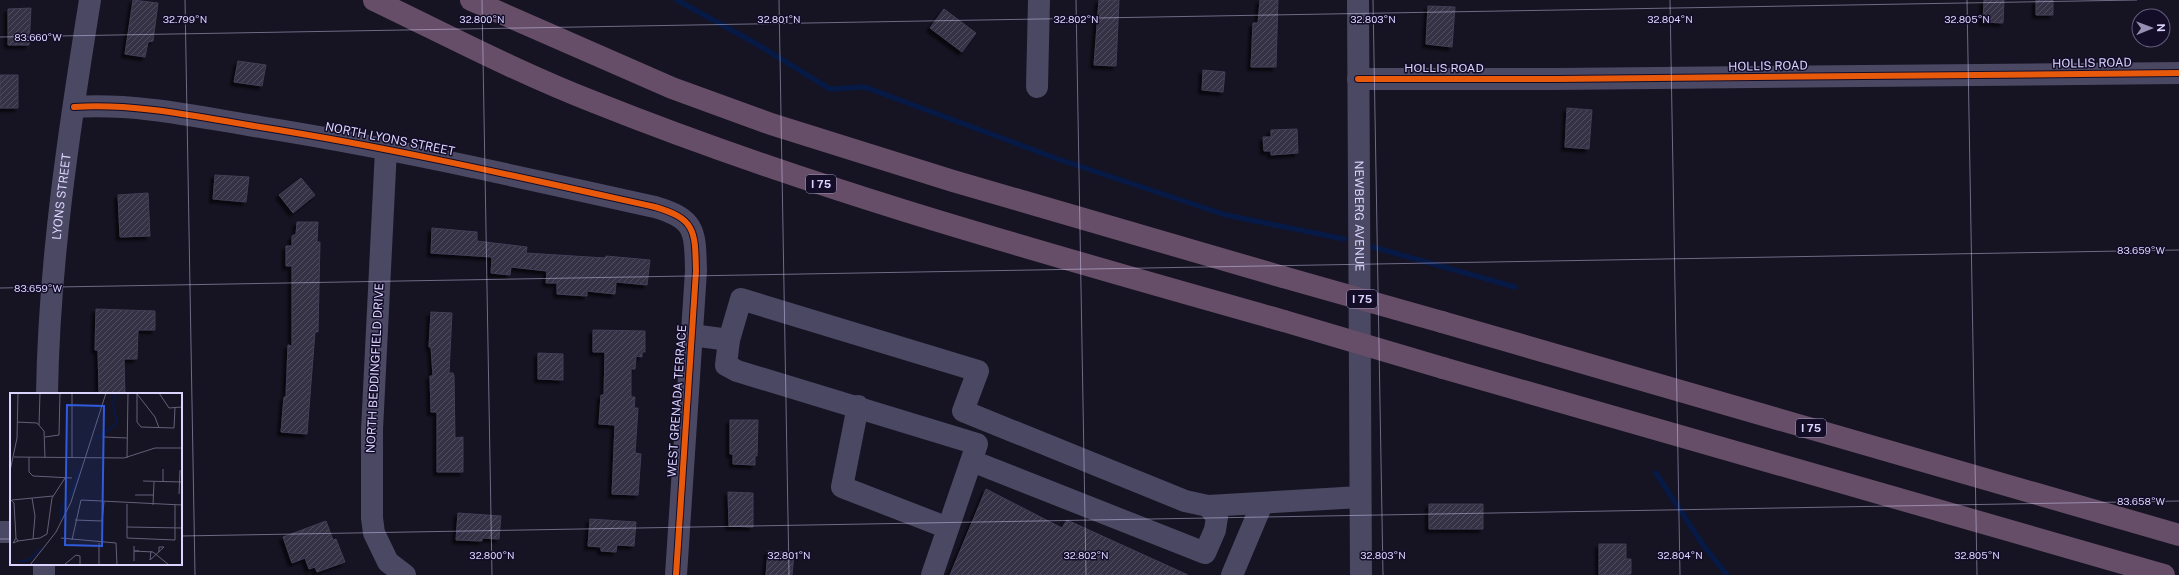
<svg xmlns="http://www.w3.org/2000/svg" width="2179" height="575" viewBox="0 0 2179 575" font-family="'Public Sans',sans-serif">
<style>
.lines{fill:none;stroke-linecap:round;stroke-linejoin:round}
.stream{stroke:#071945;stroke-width:5.5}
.building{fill:url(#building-hatch);stroke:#433e56;filter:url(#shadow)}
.minor{stroke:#4a4863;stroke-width:22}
.highway{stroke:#664e69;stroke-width:22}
.highway-bridge{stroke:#664e69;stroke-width:22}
.cycleway-casing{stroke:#130d28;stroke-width:8}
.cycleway{stroke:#e8590c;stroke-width:6}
.ticks{fill:none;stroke:#dbd4ff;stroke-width:1;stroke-opacity:0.45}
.labels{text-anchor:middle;stroke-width:3;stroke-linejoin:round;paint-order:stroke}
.shield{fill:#130d28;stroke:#9f98be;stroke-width:1}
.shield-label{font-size:11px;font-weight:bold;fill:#dbd4ff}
.street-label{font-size:12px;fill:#dbd4ff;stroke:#130d28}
.inset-river{fill:none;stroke:#071945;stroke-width:2}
.inset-road{fill:none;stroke:#65607a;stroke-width:1}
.view{fill:#305bdc;fill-opacity:0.15;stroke:#305bdc;stroke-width:2}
.inset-edge{fill:none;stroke:#dbd4ff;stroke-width:2}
.ticks-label{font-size:10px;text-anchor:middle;fill:#dbd4ff;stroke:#130d28;stroke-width:3;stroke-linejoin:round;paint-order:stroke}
</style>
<defs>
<pattern id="building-hatch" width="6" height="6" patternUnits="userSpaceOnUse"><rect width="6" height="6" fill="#353144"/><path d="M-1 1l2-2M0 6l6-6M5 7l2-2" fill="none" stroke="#524e60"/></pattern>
<filter id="shadow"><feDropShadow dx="-3.5" dy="3.5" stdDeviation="1" flood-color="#0009"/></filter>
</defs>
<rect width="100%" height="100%" fill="#161322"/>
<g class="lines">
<path class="stream" d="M677,0L755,43L830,89L865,87L1055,158L1226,215L1344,239
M1373,247L1515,287
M1656,473L1703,545L1727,575"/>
</g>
<path class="building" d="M133,0L158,3L153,41L148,42L145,57L125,54Z
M1099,0H1119L1116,66L1094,65Z
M1260,0H1278L1276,67H1251L1253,23H1258Z
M1984,0H2004L2003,23L1983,22Z
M2036,0H2053V15H2036Z
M1428,6L1455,7L1452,47L1426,44Z
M31,8L29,45H8V9Z
M944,9L976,33L962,52L930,28Z
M238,61L266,65L262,86L234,82Z
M1203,70L1225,72L1223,92L1202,90Z
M0,75H18V108H0Z
M1567,108L1592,110L1589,149L1565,147Z
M1297,129L1298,153L1271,155V151H1264L1263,137H1271V130Z
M215,175L249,177L246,202L213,199Z
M301,178L315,195L293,213L279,195Z
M148,193L150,236L120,237L118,195Z
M297,222H318L317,242H320L318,332H315L307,434L281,432L284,397H286L288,345L292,346V266H286V246H292V236L296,234Z
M432,228L477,232V241L527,247L526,253L605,258L606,256L650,260L647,285L616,282L615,294L587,291V296L557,294V283H546L547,271L511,267L510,275L491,273L492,257L431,253Z
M96,309L155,311V330H138L137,359H124L125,394H104V392H99L98,350H95Z
M431,312L452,313L449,373H453L454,376L455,438L463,437V472H437V412H431L430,376H433L431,347H429Z
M593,330L645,331V352H642V357L636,356L635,369H631V397H635L634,408H638L635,453L641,454L638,495L612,494L615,425L599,424L601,395H604L605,352H593Z
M538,353L563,354V380L538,379Z
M730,420H758L757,456H755V465L733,464V454H730Z
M986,489L1062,528L1067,520L1188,575H950Z
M728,492L753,493V527L729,526Z
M1429,504H1483V529H1429Z
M458,513L501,516L499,539L482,538V541L456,540Z
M590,519L636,522L634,546L617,545L616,552L601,551V547L588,546Z
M326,521L333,540L336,539L345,562L317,572L315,567L309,569L305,558L292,563L283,537Z
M1599,544H1626V559H1631V574L1599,575Z
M768,551L794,553L792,575H766Z"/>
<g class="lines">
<g class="minor">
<path id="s1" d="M1358,0L1361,575"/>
<path d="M1358,79H1557L2179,73"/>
<path d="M1037,87L1039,0"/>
<path d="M74,107C137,103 199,117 260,127C393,148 524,178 655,207C696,219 695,231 696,271L676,575"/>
<path d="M386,149L372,430V518L374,533L388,562L405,575"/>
<path d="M692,335L729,340"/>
<path id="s2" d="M47,394C49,262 69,130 90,0"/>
<path d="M858,406L842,487L948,528"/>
<path d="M977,444L737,371L726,365L729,340L741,299L978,371L963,411L1185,501L1208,506L1360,497"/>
<path d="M972,461L1205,553L1215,530L1217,517L1208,506"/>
<path d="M0,532H11"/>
<path d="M44,575V564"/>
<path d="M932,575L976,447"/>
<path d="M1232,575L1262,504"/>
</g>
<path class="highway" d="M374,0C447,35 519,73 594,102C819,192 1052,255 1284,321
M471,0L672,88L771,124L953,181L1283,277
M1442,322L2179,535
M1443,368L2164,575"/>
<path class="highway-bridge" d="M1283,277L1442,322
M1284,321L1443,368"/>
<defs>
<path id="cycleway" d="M1358,79H1557L2179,73
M74,107C137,103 199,117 260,127C393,148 524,178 655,207C696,219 695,231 696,271L676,575"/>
</defs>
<use href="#cycleway" class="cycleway-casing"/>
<use href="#cycleway" class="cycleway"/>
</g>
<path class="ticks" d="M185,0L195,575M482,0L492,575M779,0L789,575M1076,0L1086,575M1373,0L1383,575M1670,0L1680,575M1967,0L1977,575M0,37L2137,0M0,288L2179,250M181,536L2179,501M0,539H11"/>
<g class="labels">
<g class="shield">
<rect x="806" y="175" width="30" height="18" rx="3"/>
<rect x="1347" y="290" width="30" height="18" rx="3"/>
<rect x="1796" y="419" width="30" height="18" rx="3"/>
</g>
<g class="shield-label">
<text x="821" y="188">I 75</text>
<text x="1362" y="303">I 75</text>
<text x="1811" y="432">I 75</text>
</g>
<g class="street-label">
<text transform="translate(2092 63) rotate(-1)" y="4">HOLLIS ROAD</text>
<text transform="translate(1768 66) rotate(-1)" y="4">HOLLIS ROAD</text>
<text x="1444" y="72">HOLLIS ROAD</text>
<text transform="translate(390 139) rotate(11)" y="4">NORTH LYONS STREET</text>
<text dy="4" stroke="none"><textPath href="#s2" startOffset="198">LYONS STREET</textPath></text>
<text dy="4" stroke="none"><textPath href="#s1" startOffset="216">NEWBERG AVENUE</textPath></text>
<text transform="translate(375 368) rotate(-87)" y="4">NORTH BEDDINGFIELD DRIVE</text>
<text transform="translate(677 401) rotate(-86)" y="4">WEST GRENADA TERRACE</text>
</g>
</g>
<g transform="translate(10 393)">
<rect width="172" height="172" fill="#161322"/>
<path class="inset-river" d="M87,46L107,30L103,11L106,0M50,128L51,114L62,99L69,78M10,168L19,167L31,155"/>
<path class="inset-road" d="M127,0V29L131,34L164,35L165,15M149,0L159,15L172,14M127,1L145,24L149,35M7,29L27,30L34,38L35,65M29,32L30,0M35,44L49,42L50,0M94,44L117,45M4,64L114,65L145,55H172M19,64V79L23,83L62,85M62,65V0M117,65L118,0M0,78L7,45L8,0M133,88L172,89M153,89V76M169,101L170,77M125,102H144M22,105L25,123L23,146M0,106L4,110L6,145L8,148L3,150L6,145M2,107L43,103M117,111V145L165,147V112M143,112L144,89M65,127L92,128L94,109M117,134L172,135M51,145L106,150L107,172M62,147L71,107L172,112M8,148L30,145L37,141L42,105L55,85M129,158H124L143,159L159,172M141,158L140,167L154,154H149V159M124,168V153M20,172L46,139L61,109L96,0M54,172L66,162L70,163V172M89,172V150"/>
<path class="view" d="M57,12L94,13L92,153L55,152Z"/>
<rect width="172" height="172" class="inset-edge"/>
</g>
<g class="ticks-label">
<text x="185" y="23">32.799°N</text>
<text x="482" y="23">32.800°N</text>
<text x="779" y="23">32.801°N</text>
<text x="1076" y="23">32.802°N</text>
<text x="1373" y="23">32.803°N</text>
<text x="1670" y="23">32.804°N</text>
<text x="1967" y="23">32.805°N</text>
<text x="38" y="41">83.660°W</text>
<text x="2141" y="254">83.659°W</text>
<text x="38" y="292">83.659°W</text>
<text x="2141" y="505">83.658°W</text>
<text x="492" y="559">32.800°N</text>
<text x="789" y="559">32.801°N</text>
<text x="1086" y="559">32.802°N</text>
<text x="1383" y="559">32.803°N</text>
<text x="1680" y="559">32.804°N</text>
<text x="1977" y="559">32.805°N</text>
</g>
<g transform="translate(2151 28) rotate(89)"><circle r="19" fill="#130d28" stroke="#635d7e"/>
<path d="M0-3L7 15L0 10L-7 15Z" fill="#9690b2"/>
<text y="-6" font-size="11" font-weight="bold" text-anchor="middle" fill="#dbd4ff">N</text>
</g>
</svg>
